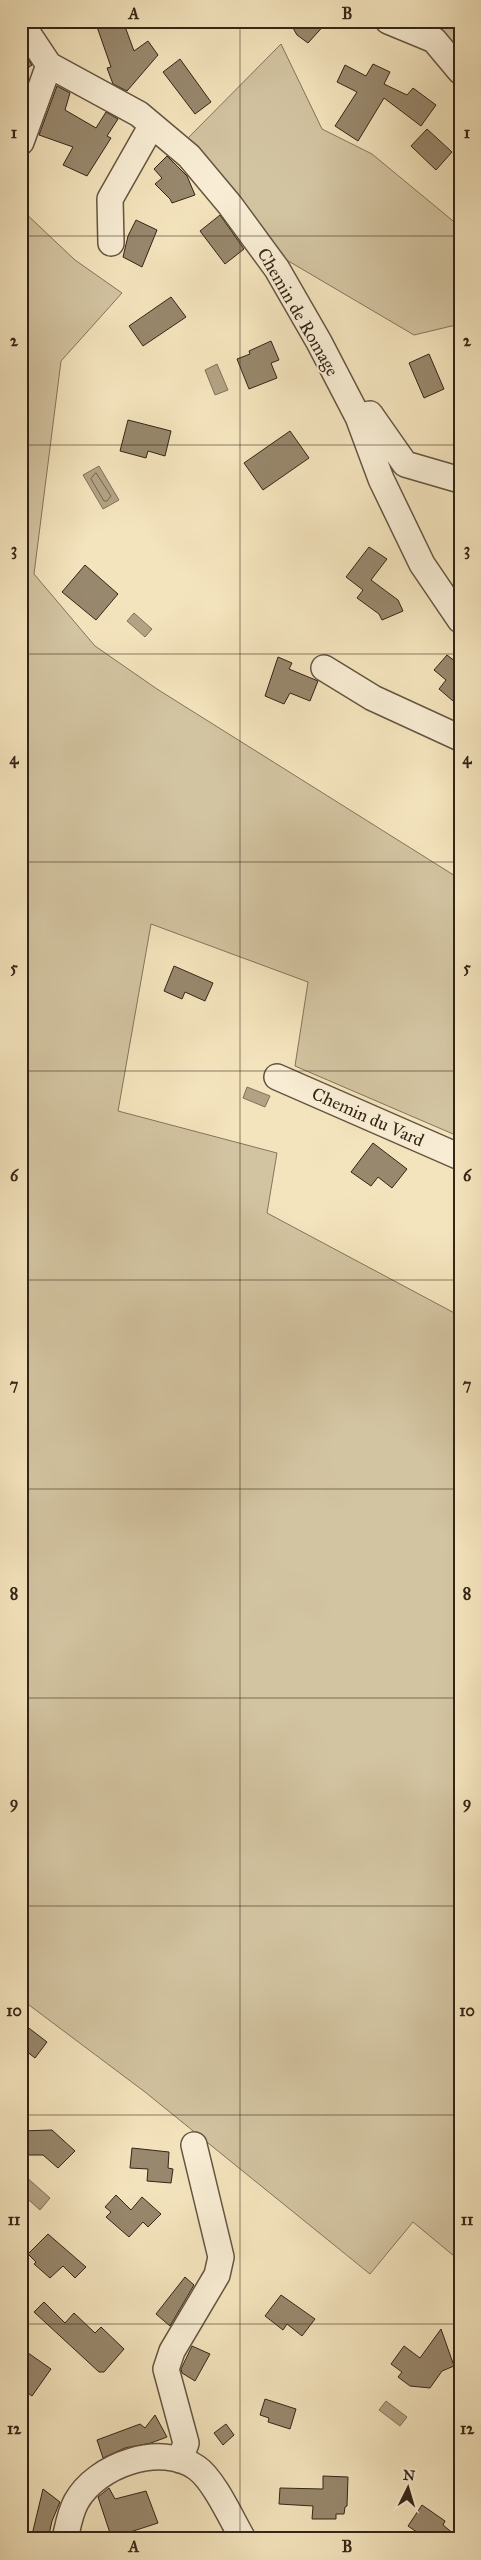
<svg xmlns="http://www.w3.org/2000/svg" width="481" height="2560" viewBox="0 0 481 2560" font-family="'IM FELL Great Primer',serif">
<style>
.green{fill:#d3c4a1;stroke:#84745c}
.water{fill:#b3a384;stroke:#807158}
.lines{fill:none;stroke-linecap:round;stroke-linejoin:round}
.shore{stroke:#74644d;stroke-width:1}
.building{fill:#98886d;stroke:#342516}
.minor-casing{stroke:#645540;stroke-width:28}
.minor{stroke:#f8edd4;stroke-width:25}
.grid{fill:none;stroke:#342516;stroke-width:1;stroke-opacity:0.55}
.labels{text-anchor:middle;stroke-width:4;stroke-linejoin:round;paint-order:stroke}
.street-label{font-size:18px;fill:#342516;stroke:#f8edd4}
.neatline{fill:none;stroke:#342516;stroke-width:2}
.grid-label{font-size:16px;text-anchor:middle;font-weight:bold;fill:#342516}
</style>
<rect width="100%" height="100%" fill="#f4e4bd"/>
<filter id="stains"><feTurbulence type="fractalNoise" baseFrequency=".004" numOctaves="4"/><feColorMatrix values="0 0 0 0 .2 0 0 0 0 .09 0 0 0 0 .02 0 0 0 .5 -.17"/></filter>
<radialGradient id="worn" r=".72"><stop offset=".6" stop-color="#630" stop-opacity="0"/><stop offset="1" stop-color="#630" stop-opacity=".3"/></radialGradient>
<path class="green" d="M420,21H460V60Z
M281,44L322,129L372,154L458,225L460,324L414,335L273,252L185,141Z
M21,209L75,260L122,293L61,361L34,574L95,646L157,689L460,879V1137L295,1066L308,982L151,924L118,1111L277,1153L267,1213L460,1316V2261L413,2222L370,2274L145,2092L21,1999Z"/>
<path class="water" d="M217,364L228,390L215,395L205,370Z
M99,466L119,500L103,509L83,475Z
M134,613L152,629L145,637L127,621Z
M247,1087L270,1096L265,1107L243,1098Z
M25,2176L50,2198L40,2210L21,2193V2180Z
M386,2401L407,2417L400,2426L379,2410Z"/>
<g class="lines">
<path class="shore" d="M96,473L111,496L107,501H104L91,479Z"/>
</g>
<path class="building" d="M95,21H123L134,51L148,41L158,55L127,91L113,84L107,68L111,67Z
M289,21H328L308,43L297,35Z
M21,49L32,65L21,73Z
M180,59L211,102L195,114L163,72Z
M373,64L390,72L384,84L407,95L413,88L436,105L421,126L384,98L358,141L335,126L357,92L337,82L345,65L366,76Z
M57,86L70,93L65,110L96,128L106,112L118,119L107,136L111,138L87,176L63,165L73,147L39,135Z
M427,129L452,152L436,170L411,146Z
M167,156L187,176L195,195L172,203L170,199L155,184L162,178L154,169Z
M220,215L244,249L225,264L200,231Z
M136,220L157,230L142,267L123,257L128,236Z
M171,297L186,317L143,346L129,326Z
M271,341L279,360L271,363L277,378L249,389L237,359L250,354L249,351Z
M429,354L444,389L424,398L409,363Z
M128,420L171,431L165,456L148,451L146,458L120,451Z
M290,431L309,458L263,490L244,463Z
M369,547L387,559L371,580L398,600L403,611L382,620L379,614L357,598L363,590L346,577Z
M85,565L118,594L96,620L62,592Z
M447,655L460,665V707L439,689L446,680L434,670Z
M278,657L292,663L289,669L318,681L310,701L290,693L284,704L265,696Z
M174,966L213,983L205,1001L185,992L182,999L164,991Z
M373,1143L407,1169L392,1188L378,1177L371,1186L351,1172Z
M21,2022L47,2042L35,2058L21,2047Z
M52,2130L75,2151L58,2168L43,2155H21V2131Z
M132,2148L169,2152L168,2168L173,2169L171,2183L147,2181L148,2169L130,2168Z
M116,2195L131,2210L142,2197L161,2214L148,2227L143,2222L129,2237L106,2217L111,2212L105,2207Z
M48,2234L86,2267L75,2278L63,2266L50,2278L34,2264L36,2262L28,2254Z
M185,2277L194,2285L170,2326L156,2314Z
M281,2295L315,2319L302,2336L287,2324L283,2330L265,2316Z
M44,2302L65,2323L74,2313L95,2333L101,2327L124,2349L104,2372H99L34,2312Z
M441,2329L454,2366L442,2371L430,2388L410,2386L398,2377L402,2372L391,2364L404,2346L420,2358Z
M192,2346L210,2354L195,2381L182,2373L181,2369Z
M21,2348L51,2369L32,2396L21,2388Z
M265,2399L296,2409L290,2429L268,2422L269,2418L260,2415Z
M155,2415L167,2437L151,2443L125,2448L103,2458L97,2440L140,2424L145,2428Z
M226,2424L234,2435L223,2445L214,2433Z
M323,2476L348,2477L347,2506L345,2507L344,2514H336V2519H312L313,2506L279,2504L280,2488L323,2489Z
M109,2488L115,2499L146,2491L158,2523L124,2534L126,2539H112L98,2497Z
M43,2489L60,2502L52,2521L48,2539H31Z
M422,2505L445,2521L443,2525L460,2539H427L408,2526Z"/>
<g class="lines">
<defs>
<path id="minor" d="M388,21L434,40L460,71
M21,23L49,65L139,114L189,156L230,205L277,269L319,342L358,417L381,479L422,564L460,620
M21,142L49,65
M111,243L110,199L152,125
M358,417L370,414L405,464L460,480
M324,668L373,698L460,738
M277,1077L460,1157
M180,2460L186,2443L166,2369L172,2351L217,2275L221,2257L194,2145
M65,2539C68,2526 70,2513 76,2502C96,2465 161,2442 197,2468C214,2480 232,2520 243,2539"/>
</defs>
<use href="#minor" class="minor-casing"/>
<use href="#minor" class="minor"/>
</g>
<path class="grid" d="M240,21V2539M21,236H460M21,445H460M21,654H460M21,862H460M21,1071H460M21,1280H460M21,1489H460M21,1698H460M21,1906H460M21,2115H460M21,2324H460"/>
<g class="labels">
<g class="street-label">
<text transform="translate(298 312) rotate(60)" y="6">Chemin de Romage</text>
<text transform="translate(368 1117) rotate(24)" y="6">Chemin du Vard</text>
</g>
</g>
<rect width="481" height="2560" fill="none" stroke="#f4e4bd" stroke-width="55"/>
<g transform="translate(408 2488) rotate(5)" stroke="#f8edd4" stroke-width="4" paint-order="stroke">
<path d="M0-4L9 19L0 12L-9 19Z" fill="#342516"/>
<text y="-8" font-size="14" font-weight="bold" text-anchor="middle" fill="#342516">N</text>
</g>
<rect x="28" y="28" width="426" height="2504" class="neatline"/>
<g class="grid-label">
<text x="134" y="19">A</text>
<text x="347" y="19">B</text>
<text x="14" y="138">1</text>
<text x="467" y="138">1</text>
<text x="14" y="346">2</text>
<text x="467" y="346">2</text>
<text x="14" y="555">3</text>
<text x="467" y="555">3</text>
<text x="14" y="764">4</text>
<text x="467" y="764">4</text>
<text x="14" y="973">5</text>
<text x="467" y="973">5</text>
<text x="14" y="1181">6</text>
<text x="467" y="1181">6</text>
<text x="14" y="1390">7</text>
<text x="467" y="1390">7</text>
<text x="14" y="1599">8</text>
<text x="467" y="1599">8</text>
<text x="14" y="1808">9</text>
<text x="467" y="1808">9</text>
<text x="14" y="2016">10</text>
<text x="467" y="2016">10</text>
<text x="14" y="2225">11</text>
<text x="467" y="2225">11</text>
<text x="14" y="2434">12</text>
<text x="467" y="2434">12</text>
<text x="134" y="2552">A</text>
<text x="347" y="2552">B</text>
</g>
<rect width="100%" height="100%" filter="url(#stains)"/>
<rect width="100%" height="100%" fill="url(#worn)"/>
</svg>
